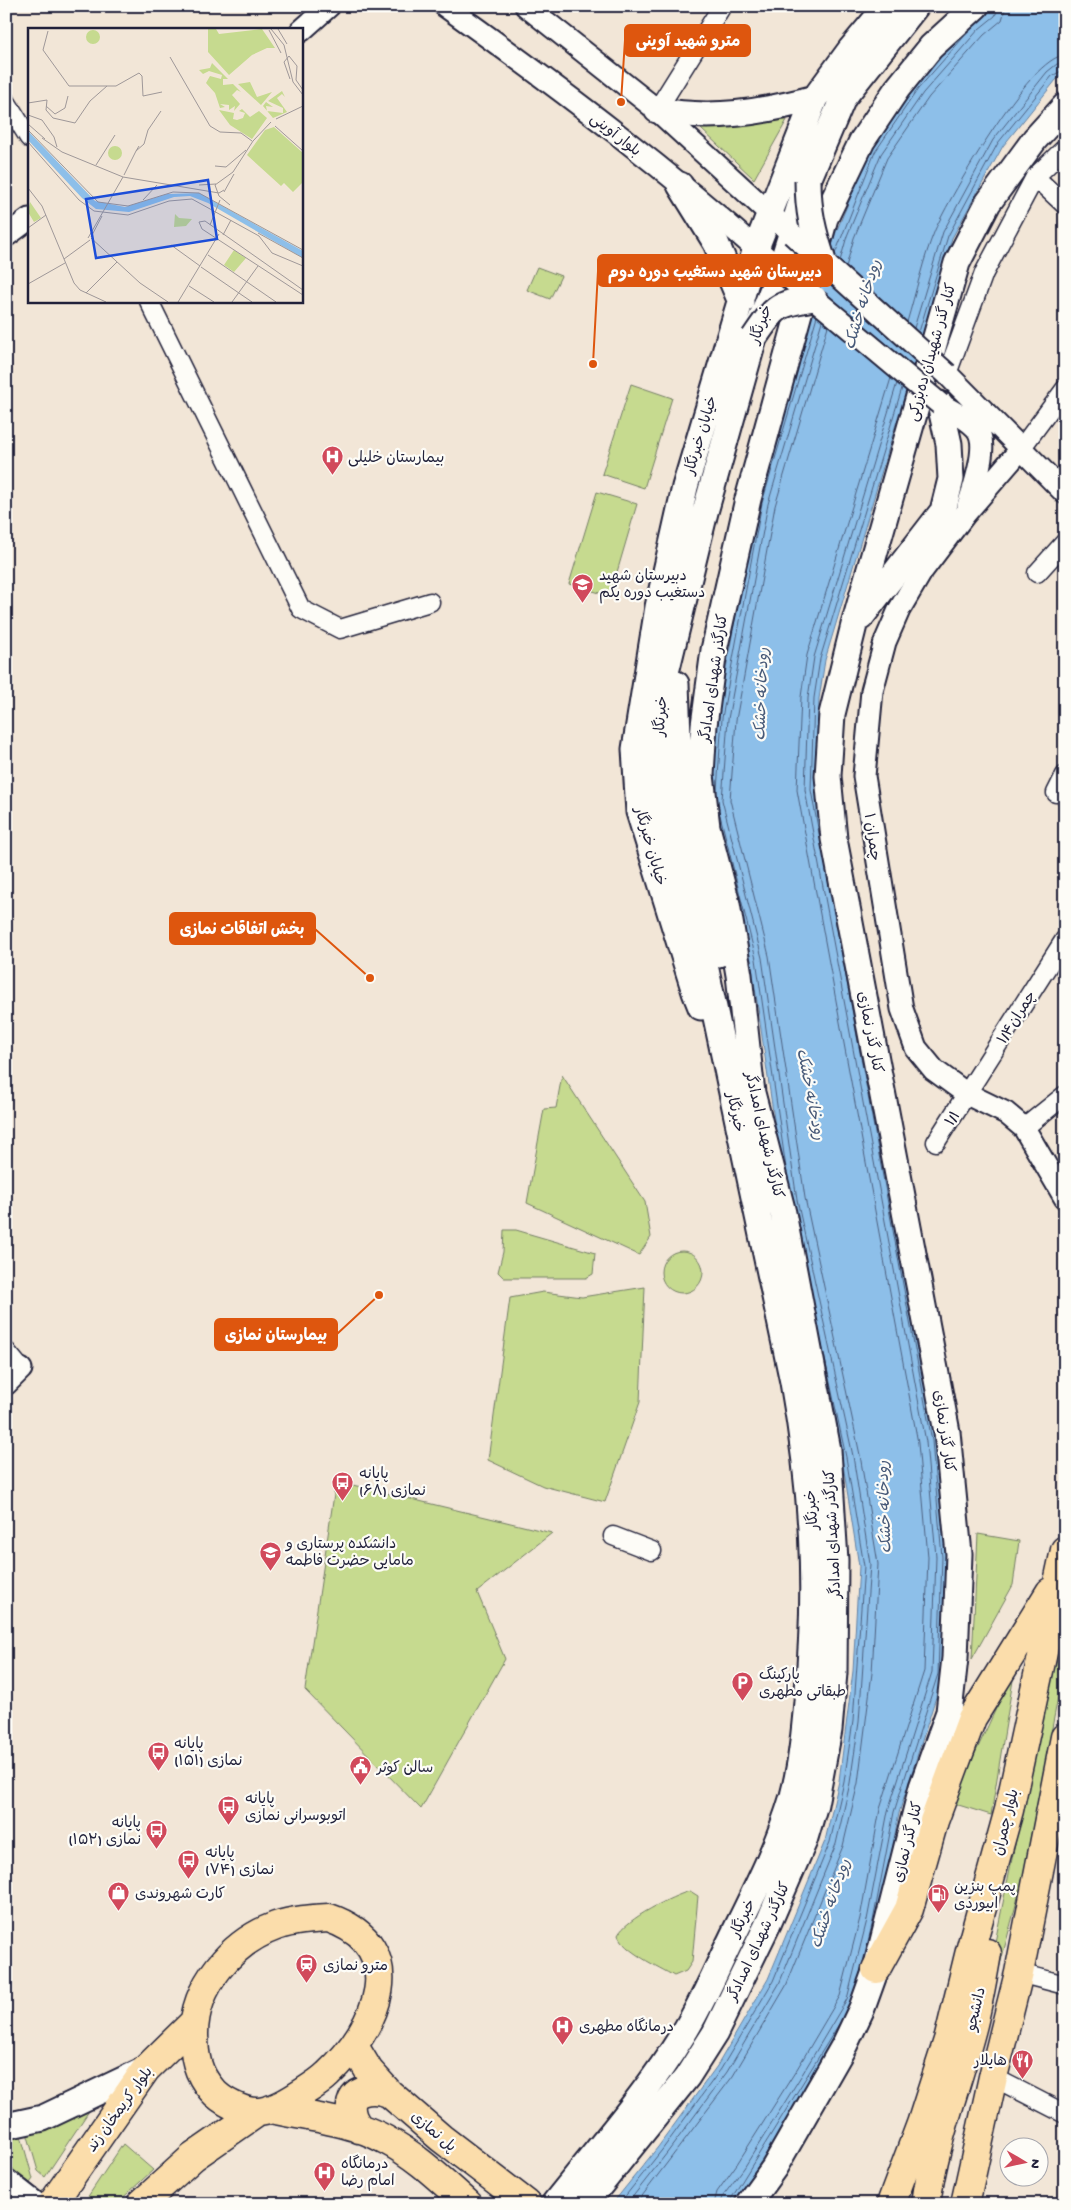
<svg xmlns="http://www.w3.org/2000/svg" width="1071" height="2210" viewBox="0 0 1071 2210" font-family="'Gochi Hand','Playpen Sans Arabic',sans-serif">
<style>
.green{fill:#c6da8f;stroke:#747e65}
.water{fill:#8dbfe9;stroke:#6280a3}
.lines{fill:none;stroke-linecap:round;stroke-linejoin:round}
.shore{stroke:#4d6181;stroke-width:1}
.minor-casing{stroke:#22223b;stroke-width:21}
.tertiary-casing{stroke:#22223b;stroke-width:25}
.secondary-casing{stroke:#22223b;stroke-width:29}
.primary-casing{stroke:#22223b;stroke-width:31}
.minor{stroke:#fdfcf7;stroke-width:18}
.tertiary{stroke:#fdfcf7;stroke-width:21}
.secondary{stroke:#fdfcf7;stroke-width:25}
.primary{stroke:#fbddab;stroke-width:28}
.tertiary-bridge-casing{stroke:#22223b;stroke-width:25;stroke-linecap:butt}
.secondary-bridge-casing{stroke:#22223b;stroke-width:29;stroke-linecap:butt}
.tertiary-bridge{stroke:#fdfcf7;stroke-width:21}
.secondary-bridge{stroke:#fdfcf7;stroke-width:25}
.labels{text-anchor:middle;stroke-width:4.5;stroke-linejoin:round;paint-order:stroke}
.street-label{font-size:15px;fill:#22223b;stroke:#fdfcf7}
.poi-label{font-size:15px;fill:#22223b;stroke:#fdfcf7;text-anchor:start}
.water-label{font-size:16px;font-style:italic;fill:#475978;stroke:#fdfcf7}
.inset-road{fill:none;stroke:#9f9899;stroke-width:1}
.view{fill:#1d4ed8;fill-opacity:0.15;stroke:#1d4ed8;stroke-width:2.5}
.inset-edge{fill:none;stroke:#22223b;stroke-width:2.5}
.leader{fill:none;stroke:#de560e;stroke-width:2}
.callout-dot{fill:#de560e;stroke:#fdfcf7;stroke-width:2}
.callout{fill:#de560e;stroke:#de560e;stroke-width:2}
.callout-label{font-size:16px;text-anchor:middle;font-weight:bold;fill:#fff}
</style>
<rect width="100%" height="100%" fill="#f2e6d7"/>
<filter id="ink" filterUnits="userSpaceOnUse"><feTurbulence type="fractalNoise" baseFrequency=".02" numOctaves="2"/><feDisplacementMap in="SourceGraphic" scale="10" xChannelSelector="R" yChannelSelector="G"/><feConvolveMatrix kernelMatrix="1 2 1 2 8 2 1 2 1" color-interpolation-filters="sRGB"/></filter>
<g filter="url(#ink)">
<path class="green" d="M787,120L754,179L701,129Z
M537,267L561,276L550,299L527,290Z
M631,384L672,398L644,488L602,474Z
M597,492L637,504L610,596L569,584Z
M562,1075L645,1202L651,1237L639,1255L527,1203L544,1109L556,1108Z
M504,1230H516L595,1253L593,1274L586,1278H504L498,1272L503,1252Z
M661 1272a21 21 0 1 1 42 0a21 21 0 1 1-42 0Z
M645,1287L640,1402L605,1502L543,1486L488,1460L510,1298L543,1292L582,1297Z
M336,1481L552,1533L477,1592L505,1659L421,1809L305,1690Z
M978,1534L1019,1541L1013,1585L972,1659Z
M1065,1599V1661L1022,1882L989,2006H982Z
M1015,1668L991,1815L952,1803Z
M690,1891L698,1896L692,1962L686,1971L674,1976C659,1967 623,1951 618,1935C626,1919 672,1896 690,1891Z
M85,2108L89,2111L45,2177L38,2171L27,2133Z
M21,2136L33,2179L30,2183L6,2165V2137Z
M123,2144L153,2170L116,2204H83Z"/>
<path class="water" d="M990,6H1065V73L1056,80L1003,146L952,238L825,660L819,699L816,790L937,1441L947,1557L943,1675L899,1813L878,1923L857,2003L813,2079L753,2174L731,2204H612L658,2147L717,2066L768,1979L825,1841L839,1781L853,1671L859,1566L842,1458L786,1202L751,960L711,802L717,717L757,501L836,232L871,149L914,86L971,21Z"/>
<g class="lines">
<path class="shore" d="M835,254L875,152L918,89L969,31
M840,261L847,236L881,154L923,93L979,29L995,16L999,6
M846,267L854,238L887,158L929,97L984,35L1002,20L1006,6
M907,322C916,292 923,259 935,230C950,197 1029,56 1065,55
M914,328L943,232L993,140L1047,72L1057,64L1065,63
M919,332L948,236L998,143L1052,76L1065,69
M717,791L722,718L762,503L817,316
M720,815L756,959L787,1175
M820,839L811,790L814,698L820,659L902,388
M829,885L932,1441L942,1557L938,1674L894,1812L873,1921L860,1974
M619,2204L662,2150L721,2069L773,1981L830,1842L844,1782L853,1721L864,1566L846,1457L820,1336
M627,2204L667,2153L727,2072L779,1984L836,1844L850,1783L859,1722L870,1564L853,1456L797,1200L762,958L722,800L728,719L768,504L822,321
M636,2204L733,2076L786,1986L843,1846L858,1783L872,1673L878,1564L860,1455L805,1198L769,956L730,800L736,720L775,506L828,326
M714,2204L717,2192L737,2164L797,2069L840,1996L860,1918L880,1809L924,1671L928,1557L918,1443L797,790L801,697L807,655L891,378
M721,2204L723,2196L744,2168L803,2073L847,1999L867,1920L888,1811L932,1672L936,1557L926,1442L805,790L808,698L814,657L897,383
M728,2204L839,2024"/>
<defs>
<path id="minor" d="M6,101L29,138
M657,110L722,6
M1035,177L1065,205
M149,301L301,609L340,629L430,602
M947,374L984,273L1035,177L1065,148
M1020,450L1065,389
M1037,573L1065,542
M1056,793L1065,775
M1024,1128L1065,1095
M936,1142L1065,939
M6,1351L21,1369
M613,1536L652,1551
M1019,1973L1065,1985
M993,2077L1065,2114"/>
<path id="tertiary" d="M445,6C561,89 675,175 780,270
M526,6L657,110L792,234
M301,31L329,6
M6,236L29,219
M947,374L1065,493
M940,404C952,411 967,418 976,428C991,444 973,488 968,506
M1020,450L965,514L922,571L899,610L885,642L872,691L864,776L902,1009L916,1048L934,1070L967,1094L1006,1113L1024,1128L1065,1198
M6,1384L21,1369"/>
<path id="secondary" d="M657,110C711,121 763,112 815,98
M680,185L716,243L741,302
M861,617L943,511L951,479L949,444L940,404
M676,684L679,763L687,814L718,954
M701,1007L695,992L639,812L635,749L658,607L685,487L756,248L815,98L851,49L887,6
M6,2126L43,2118L146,2069
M6,2182L34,2204
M554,2204C596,2151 647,2093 682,2036C701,2006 715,1972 731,1940C754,1893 778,1847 793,1796C802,1762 805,1725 808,1690C818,1582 812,1488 793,1382L705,965L664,812L658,749L660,697L705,512L754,338L780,270L808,180L843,98L916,6
M585,2204L687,2077L715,2033L768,1924L804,1841L815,1804L829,1730L834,1673L835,1560L828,1450L783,1213L752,1093L739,975L727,904L707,827L701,775L704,725L714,650L748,499L825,218L862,141L897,89L931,47L976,6
M748,2204L774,2168L845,2044L862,2008L876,1969L922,1787L949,1712L955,1658L959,1554L947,1432L834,839L828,776L832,714L854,625L957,263L988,203L1035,139L1065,106"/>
<path id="primary" d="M329,1918C413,1947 377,2029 328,2074C319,2083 308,2089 297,2096C286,2103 272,2111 259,2112C244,2113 221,2101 212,2090C197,2073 194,2056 194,2034C194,1986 232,1942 276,1926C293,1920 311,1919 329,1918Z
M876,1969L909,1909L934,1821L972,1718L1050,1592
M354,2046L369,2071L389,2093L441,2138L527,2204
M271,2109C309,2117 353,2121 386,2140C417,2156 442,2181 468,2204
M359,2129C357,2125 353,2119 352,2115C345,2089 372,2087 389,2093
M52,2204L146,2069L194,2022
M141,2204L193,2157L258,2112
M891,2204L921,2124L949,2037L970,1951L1009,1810L1065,1550
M926,2204C934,2141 958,2084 973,2024C979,2000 983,1976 987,1953
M965,2204L993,2077L1019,1973L1065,1737"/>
</defs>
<use href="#minor" class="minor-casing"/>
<use href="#tertiary" class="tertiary-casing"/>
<use href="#secondary" class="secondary-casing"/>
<use href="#primary" class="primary-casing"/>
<use href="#minor" class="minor"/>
<use href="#tertiary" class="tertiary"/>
<use href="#secondary" class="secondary"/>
<use href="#primary" class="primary"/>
<defs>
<path id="tertiary-bridge" d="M792,234L947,374
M780,270L940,404"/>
<path id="secondary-bridge" d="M808,180C808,211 813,232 823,261
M754,338C775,307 776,304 814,298"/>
</defs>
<use href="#tertiary-bridge" class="tertiary-bridge-casing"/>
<use href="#secondary-bridge" class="secondary-bridge-casing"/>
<use href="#tertiary-bridge" class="tertiary-bridge"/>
<use href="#secondary-bridge" class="secondary-bridge"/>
</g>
</g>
<defs>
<symbol id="hospital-pin" viewBox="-11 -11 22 30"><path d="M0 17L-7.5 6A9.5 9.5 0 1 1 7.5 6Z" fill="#d1495b" stroke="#fdfcf7"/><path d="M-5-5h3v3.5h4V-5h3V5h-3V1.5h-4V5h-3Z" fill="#fff"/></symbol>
<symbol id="school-pin" viewBox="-11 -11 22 30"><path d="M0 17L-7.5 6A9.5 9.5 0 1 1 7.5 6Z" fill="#d1495b" stroke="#fdfcf7"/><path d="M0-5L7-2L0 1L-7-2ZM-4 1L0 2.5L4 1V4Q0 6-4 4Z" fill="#fff"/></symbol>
<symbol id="bus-pin" viewBox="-11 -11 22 30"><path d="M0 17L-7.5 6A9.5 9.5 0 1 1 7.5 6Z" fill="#d1495b" stroke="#fdfcf7"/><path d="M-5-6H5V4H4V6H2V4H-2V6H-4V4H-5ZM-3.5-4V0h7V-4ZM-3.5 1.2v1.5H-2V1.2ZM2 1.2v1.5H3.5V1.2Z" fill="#fff"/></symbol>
<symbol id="university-pin" viewBox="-11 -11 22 30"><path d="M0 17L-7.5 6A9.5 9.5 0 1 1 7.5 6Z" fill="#d1495b" stroke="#fdfcf7"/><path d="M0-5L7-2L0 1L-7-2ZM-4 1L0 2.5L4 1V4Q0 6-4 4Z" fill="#fff"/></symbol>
<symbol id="parking-pin" viewBox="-11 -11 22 30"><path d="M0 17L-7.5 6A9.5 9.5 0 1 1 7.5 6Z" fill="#d1495b" stroke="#fdfcf7"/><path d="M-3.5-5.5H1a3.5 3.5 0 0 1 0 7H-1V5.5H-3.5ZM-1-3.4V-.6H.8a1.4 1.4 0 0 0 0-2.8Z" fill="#fff"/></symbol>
<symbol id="civic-pin" viewBox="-11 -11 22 30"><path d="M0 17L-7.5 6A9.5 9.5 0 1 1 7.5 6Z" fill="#d1495b" stroke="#fdfcf7"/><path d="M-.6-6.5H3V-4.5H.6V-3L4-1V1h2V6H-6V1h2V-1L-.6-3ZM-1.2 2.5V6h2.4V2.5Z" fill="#fff"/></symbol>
<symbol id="shop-pin" viewBox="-11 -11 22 30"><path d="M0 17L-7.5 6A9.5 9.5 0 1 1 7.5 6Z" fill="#d1495b" stroke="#fdfcf7"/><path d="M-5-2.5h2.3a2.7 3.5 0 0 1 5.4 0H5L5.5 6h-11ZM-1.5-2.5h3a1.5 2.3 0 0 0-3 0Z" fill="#fff"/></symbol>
<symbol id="fuel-pin" viewBox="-11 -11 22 30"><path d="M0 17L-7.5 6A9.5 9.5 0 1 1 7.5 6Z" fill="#d1495b" stroke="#fdfcf7"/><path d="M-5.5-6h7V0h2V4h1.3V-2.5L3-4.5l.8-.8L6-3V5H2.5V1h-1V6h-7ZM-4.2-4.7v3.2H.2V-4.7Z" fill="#fff"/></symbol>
<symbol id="station-pin" viewBox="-11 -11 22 30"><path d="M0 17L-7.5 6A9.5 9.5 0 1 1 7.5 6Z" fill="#d1495b" stroke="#fdfcf7"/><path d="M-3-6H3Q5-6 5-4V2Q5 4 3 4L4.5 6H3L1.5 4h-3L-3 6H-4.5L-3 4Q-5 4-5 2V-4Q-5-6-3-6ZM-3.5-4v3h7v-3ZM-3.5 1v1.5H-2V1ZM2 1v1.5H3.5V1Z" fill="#fff"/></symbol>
<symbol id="restaurant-pin" viewBox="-11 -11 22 30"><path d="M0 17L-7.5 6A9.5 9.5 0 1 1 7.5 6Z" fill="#d1495b" stroke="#fdfcf7"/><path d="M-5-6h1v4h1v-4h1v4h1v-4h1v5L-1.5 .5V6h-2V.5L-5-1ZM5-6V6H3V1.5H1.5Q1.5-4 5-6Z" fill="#fff"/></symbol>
</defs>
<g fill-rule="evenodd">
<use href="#hospital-pin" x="320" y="444" width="25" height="34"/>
<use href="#school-pin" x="570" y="572" width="25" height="34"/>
<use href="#bus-pin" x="330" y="1470" width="25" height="34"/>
<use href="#university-pin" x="258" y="1540" width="25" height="34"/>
<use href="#parking-pin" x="730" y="1670" width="25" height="34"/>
<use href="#bus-pin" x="146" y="1740" width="25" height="34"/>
<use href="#civic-pin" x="348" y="1754" width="25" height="34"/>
<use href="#bus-pin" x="216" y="1794" width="25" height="34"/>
<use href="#bus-pin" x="144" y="1818" width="25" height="34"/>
<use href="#bus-pin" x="176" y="1848" width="25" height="34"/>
<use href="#shop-pin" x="106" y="1880" width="25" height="34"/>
<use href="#fuel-pin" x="926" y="1882" width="25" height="34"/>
<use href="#station-pin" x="294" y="1952" width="25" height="34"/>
<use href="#hospital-pin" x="550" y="2014" width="25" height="34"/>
<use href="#restaurant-pin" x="1010" y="2048" width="25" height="34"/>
<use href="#hospital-pin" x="312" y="2160" width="25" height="34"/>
</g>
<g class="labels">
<g class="street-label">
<text transform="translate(616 134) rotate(38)" y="5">بلوار آوینی</text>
<text transform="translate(760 324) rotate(-70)" y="5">خبرنگار</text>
<text transform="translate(931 352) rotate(-74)" y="5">کنار گذر شهیدان ده‌بزرکی</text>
<text transform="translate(700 435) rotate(-73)" y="5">خیابان خبرنگار</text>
<text transform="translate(713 678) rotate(-82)" y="5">کنارگذر شهدای امدادگر</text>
<text transform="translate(660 716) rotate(-86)" y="5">خبرنگار</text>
<text transform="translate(873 837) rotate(82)" y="5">چمران ۱</text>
<text transform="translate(651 846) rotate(74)" y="5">خیابان خبرنگار</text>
<text transform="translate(1016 1017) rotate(-58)" y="5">چمران۱/۴</text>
<text transform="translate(871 1032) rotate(79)" y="5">کنار گذر نمازی</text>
<text transform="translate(736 1112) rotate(78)" y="5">خبرنگار</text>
<text transform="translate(952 1118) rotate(-57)" y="5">۱/۱</text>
<text transform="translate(765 1135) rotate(77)" y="5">کنارگذر شهدای امدادگر</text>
<text transform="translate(945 1431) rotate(82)" y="5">کنار گذر نمازی</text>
<text transform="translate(811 1510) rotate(-95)" y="5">خبرنگار</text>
<text transform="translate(832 1534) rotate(-93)" y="5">کنارگذر شهدای امدادگر</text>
<text transform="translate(1005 1822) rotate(-76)" y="5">بلوار چمران</text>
<text transform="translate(907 1842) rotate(-76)" y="5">کنار گذر نمازی</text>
<text transform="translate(742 1918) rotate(-64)" y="5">خبرنگار</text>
<text transform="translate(758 1941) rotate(-65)" y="5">کنارگذر شهدای امدادگر</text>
<text transform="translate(975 2009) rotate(-77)" y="5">دانشجو</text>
<text transform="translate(119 2109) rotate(-54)" y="5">بلوار کریمخان زند</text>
<text transform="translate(434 2131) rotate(40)" y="5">پل نمازی</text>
</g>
<g class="poi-label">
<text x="348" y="462">بیمارستان خلیلی</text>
<text x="599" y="580">دبیرستان شهید<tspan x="599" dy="17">دستغیب دوره یکم</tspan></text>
<text x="359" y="1478">پایانه<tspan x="359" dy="17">نمازی (۶۸)</tspan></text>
<text x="286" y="1548">دانشکده پرستاری و<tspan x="286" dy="17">مامایی حضرت فاطمه</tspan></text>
<text x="759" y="1679">پارکینگ<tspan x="759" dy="17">طبقاتی مطهری</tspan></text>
<text x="174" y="1748">پایانه<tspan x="174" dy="17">نمازی (۱۵۱)</tspan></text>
<text x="377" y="1772">سالن کوثر</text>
<text x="245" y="1803">پایانه<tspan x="245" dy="17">اتوبوسرانی نمازی</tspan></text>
<text x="141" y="1827" text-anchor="end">پایانه<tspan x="141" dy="17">نمازی (۱۵۲)</tspan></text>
<text x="205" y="1857">پایانه<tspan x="205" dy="17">نمازی (۷۴)</tspan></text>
<text x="954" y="1891">پمپ بنزین<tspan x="954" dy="17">ابیوردی</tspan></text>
<text x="135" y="1898">کارت شهروندی</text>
<text x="323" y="1970">مترو نمازی</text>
<text x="579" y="2031">درمانگاه مطهری</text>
<text x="1007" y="2065" text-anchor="end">هایلار</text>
<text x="341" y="2168">درمانگاه<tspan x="341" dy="17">امام رضا</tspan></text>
</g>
<g class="water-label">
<text transform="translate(861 304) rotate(-73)" y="6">رودخانه خشک</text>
<text transform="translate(760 694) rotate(-88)" y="6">رودخانه خشک</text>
<text transform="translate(812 1094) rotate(79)" y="6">رودخانه خشک</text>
<text transform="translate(883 1507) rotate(-92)" y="6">رودخانه خشک</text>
<text transform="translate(829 1903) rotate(-71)" y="6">رودخانه خشک</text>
</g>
</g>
<g transform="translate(28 28)">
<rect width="275" height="275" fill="#f2e6d7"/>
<path d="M180,1H188L191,6L234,1L247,20H239L224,27L201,47L180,24ZM58 9a7 7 0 1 1 14 0a7 7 0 1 1-14 0ZM184,35L200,51H195V57L205,56L213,64L209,62L204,67L212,76L206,83L207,78L201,82V77L192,76L197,79L192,80L187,65L178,55L182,48L193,51L194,47L181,43L175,46L171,42L182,40ZM222,54L229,69L244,64L233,77L210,56ZM254,63L257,69L254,66L249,70L259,84L245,90L235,78L238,74L245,79L238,78L239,83L255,85V80L240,73ZM214,81L222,89L231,83L239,90L224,111L202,97L191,82L206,85L205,91L209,92L215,90L217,85L211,83ZM246,99L275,125V154L265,164L256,155L253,158L219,127L237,102ZM80 125a7 7 0 1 1 14 0a7 7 0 1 1-14 0ZM2,174L13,190L6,194L0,184ZM147,186L151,190L164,191L158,198L146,199ZM206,222L218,230L206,244L196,237Z" fill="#c6da8f"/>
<path d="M0,103L67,173L97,179L139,166L171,165L275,223V230L180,175L162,168L146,169L101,184L68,181L54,170L0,112Z" fill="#8dbfe9"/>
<path class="inset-road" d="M243,1L256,17L265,54L275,67M250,1L259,16M241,2L253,25M20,3L15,22L41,58H88L111,45L114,48L115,68L134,64M142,29L182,98L192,104L213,105L224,113M262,51L256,34L261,28L269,38L268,52L275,62M0,75L19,72L18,82L25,90L47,95L62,73L79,58M18,78L27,86L37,80L40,68M0,87L14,92L26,109L29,119M248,91L275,78M0,96L17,111M247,98L275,123M0,102L70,174L100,178L145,164L171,165L275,222M14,110L34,124L95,149L191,165L196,162M0,114L51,172L66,183L100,187L141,173L164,171L231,208L244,225L275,238M111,118L108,123L116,116L120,102L133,83M68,137L87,107M187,138L198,139L218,122M96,147L108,123M171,157L188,156M0,160L14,178L46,255L52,262L78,274M196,164L206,146M115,172L129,157M202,177L191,168L187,157L205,144L225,113L243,94M177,193L171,194L174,201L275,267M177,193L275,262M182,197L192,172M0,200L18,187M230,205L275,230M195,207L203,192M63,209L74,188M60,210L95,149M63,210L112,255L140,274M143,217L172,238M180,227L248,274M36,231L62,212M173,239L224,274M0,256L37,235M161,258L186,274M58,265L89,234M150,274L191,206M204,274L230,238"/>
<path class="view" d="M180,152L189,211L68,230L58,171Z"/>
<rect width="275" height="275" class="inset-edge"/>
</g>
<path class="leader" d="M621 102L625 40M593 364L598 271M370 978L315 929M379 1295L337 1334"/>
<g class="callout-dot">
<circle cx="621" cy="102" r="5"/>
<circle cx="593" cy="364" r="5"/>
<circle cx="370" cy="978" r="5"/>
<circle cx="379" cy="1295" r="5"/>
</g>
<g class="callout">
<rect x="625" y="25" width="125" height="31" rx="5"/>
<rect x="598" y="255" width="234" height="31" rx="5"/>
<rect x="170" y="913" width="145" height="31" rx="5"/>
<rect x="215" y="1319" width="122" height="31" rx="5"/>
</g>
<g class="callout-label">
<text x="688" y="46">مترو شهید آوینی</text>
<text x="715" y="277">دبیرستان شهید دستغیب دوره دوم</text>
<text x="242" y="934">بخش اتفاقات نمازی</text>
<text x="276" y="1340">بیمارستان نمازی</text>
</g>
<rect width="1071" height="2210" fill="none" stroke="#fdfcf7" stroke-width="25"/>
<rect x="12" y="12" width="1046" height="2185" fill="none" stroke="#22223b" stroke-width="2" filter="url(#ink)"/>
<g transform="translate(1024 2162) rotate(99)"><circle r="24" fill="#fdfcf7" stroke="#a5a5ac"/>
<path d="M0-4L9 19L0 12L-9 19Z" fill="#d1495b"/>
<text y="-8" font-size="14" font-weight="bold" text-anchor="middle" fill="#22223b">N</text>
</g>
</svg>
